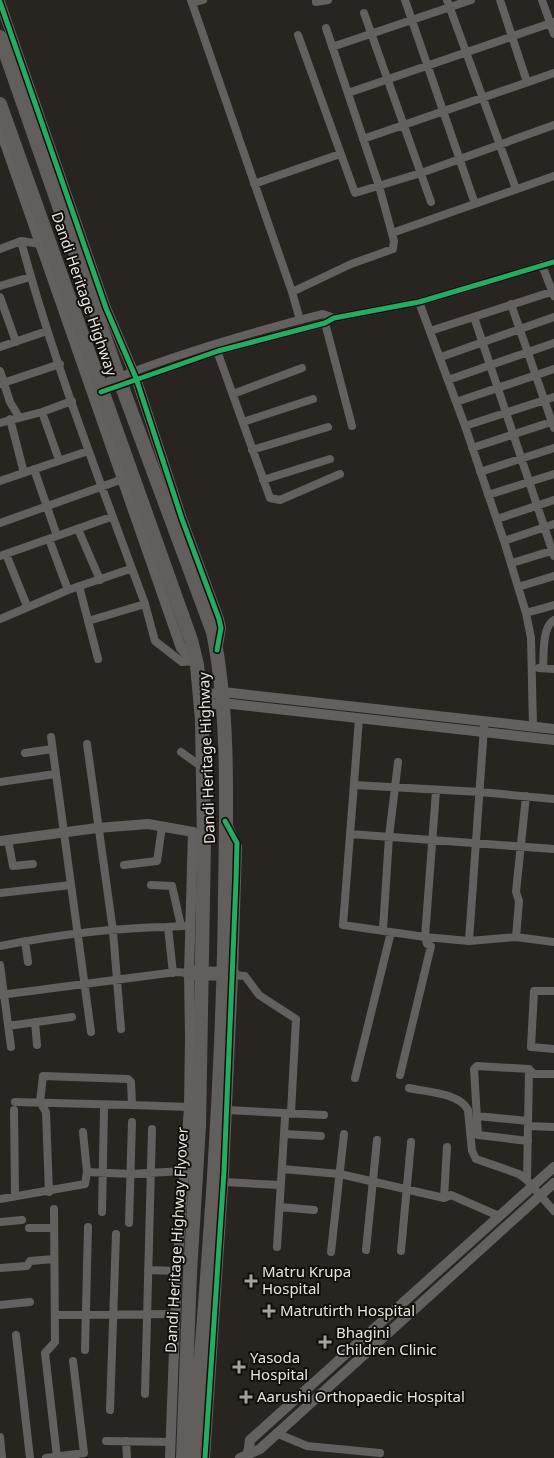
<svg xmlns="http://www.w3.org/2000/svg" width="554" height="1458" viewBox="0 0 554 1458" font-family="'Noto Sans',sans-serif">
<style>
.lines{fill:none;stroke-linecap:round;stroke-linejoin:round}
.minor{stroke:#63605f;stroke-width:8}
.tertiary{stroke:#63605f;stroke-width:10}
.trunk{stroke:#625e5c;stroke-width:14}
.cycleway-casing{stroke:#120f0b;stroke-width:8}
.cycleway{stroke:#26ab63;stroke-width:5}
.poi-dot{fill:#a6a29c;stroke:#120f0b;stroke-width:2}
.labels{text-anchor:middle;stroke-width:4;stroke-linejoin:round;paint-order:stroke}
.street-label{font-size:15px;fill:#eae6df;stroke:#120f0b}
.poi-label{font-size:15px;fill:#eae6df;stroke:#120f0b;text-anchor:start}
</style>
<rect width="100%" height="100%" fill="#282520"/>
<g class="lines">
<path class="minor" d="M191,0L292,292L300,320
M316,0V2L328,0
M405,0L475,204
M447,0L516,189
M500,0L527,82
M542,0L554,34
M192,3L203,0
M364,13L431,202
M298,35L355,193L421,173L554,125
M332,47L471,0
M348,93L554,22
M363,139L554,73
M254,184L340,154
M392,233L554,176
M21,241C54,364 101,484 145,604
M0,249L21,241L40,244
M542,265L554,296
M0,286L30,277
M292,292L351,264L393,249L394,241L379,186L326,28
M0,297L16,342
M419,302L465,426L504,541L526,613L531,638L533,727
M511,304L554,428
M474,317L554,556
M325,323L352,426
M430,331L554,291
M0,347L47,331
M216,348L270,498L280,500L340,474
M441,357L554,317
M0,371L10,402L19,417
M448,380L554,343
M0,384L60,364
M99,385C172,355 247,333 323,314L334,318
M101,392L218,351L325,323L334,318L419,302L554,262
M233,394L302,368
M456,402L554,369
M42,412L59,460
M10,419L24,473
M243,422L313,399
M0,423L42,412L72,401
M465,426L554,397
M472,448L554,421
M252,450L328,427
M34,469L57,536
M480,472L554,448
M263,480L330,459
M0,481L88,451
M488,495L554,474
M497,519L554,500
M0,523L123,479
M78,529L100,580
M49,539L68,590
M504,541L554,524
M6,554L27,606
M0,556L111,517
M512,563L554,550
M79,586L98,659
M518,587L554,576
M526,613L554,605
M0,619L68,590L130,569
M88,621L145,604L155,641L182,662L196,661
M539,668L554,669
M543,668C544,655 542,626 554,620
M359,719L343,925L425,937L469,941L516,937L554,942
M51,737L91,1032
M87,744L113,931L121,1029
M181,752L202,767
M25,753L52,749
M0,782L55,774
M354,785L480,792L554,799
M350,834L554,849
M8,840L13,866L33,864
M124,865L157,861L162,827
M151,885L172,886L181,926H190
M0,893L71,885
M383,929L389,837L398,762
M516,937L519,901L516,892L526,796
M25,941L28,962
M469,941L484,727
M0,946C55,935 112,928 168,927
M0,965L11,1047
M173,973L168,927L181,926
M233,975L245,976L259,995L296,1019L291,1113
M554,991H534L531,1047L554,1049
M0,995L176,972L189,973
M35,1022L37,1045
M8,1026L72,1017
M400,1075L431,946L427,944L425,937L436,791
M355,1078L391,932
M409,1088C426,1092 460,1093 468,1110L472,1151L476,1159L519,1174L527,1180L554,1211
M15,1102L132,1105
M14,1110L15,1195
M226,1110L324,1115
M477,1116L528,1121
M528,1126L554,1127
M83,1132L87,1172
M284,1134L321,1136
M528,1141L478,1135L474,1069L477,1066L529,1069L534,1074H554
M282,1169L340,1174L444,1198L451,1195L499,1216
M527,1180L529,1069
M223,1182L280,1185
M49,1192L46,1112L40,1102L43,1076L128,1079L131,1082L132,1105L189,1107
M444,1198L447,1147
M0,1199L85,1184L87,1172L131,1174L184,1171
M280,1207L314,1210
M54,1209L55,1342L45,1353L57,1457
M102,1212L104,1110
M0,1222L22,1220
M129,1223L132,1122
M29,1228H54
M277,1247L285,1118
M366,1250L377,1140
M401,1251L411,1142
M331,1252L344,1134
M0,1268L27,1266L30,1261L54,1259
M148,1270L177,1271
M0,1305L30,1302
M55,1315L176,1314
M16,1335L30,1458
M85,1350L88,1227
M145,1394L152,1129
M110,1410L116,1234
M276,1433L307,1446L380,1453
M0,1437L2,1458
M106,1441L171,1442
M126,1441L127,1458
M46,1458L84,1453L73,1361"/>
<path class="tertiary" d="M0,2L106,308L136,378L182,519L219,619L221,628L218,645
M0,129L181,648L185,653L195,657
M199,696L223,692L554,729
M200,706L223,703L554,740
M0,841L97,828L148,824L193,832L189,973L190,1037
M248,1454L250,1440L554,1167
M170,1458L177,1271L189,1107L190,1037L200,1024
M205,1458L224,1172L233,975L237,847L227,824
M240,1458L260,1449L554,1183"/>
<path class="trunk" d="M0,37L121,384L213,632C230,716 226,811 225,897C223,1085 208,1271 193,1458
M0,104L191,640L197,665L202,720L204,842L199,1126L190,1273L183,1458
M189,973L233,974"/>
<defs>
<path id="cycleway" d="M0,2L106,308L136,378L182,519L219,619L221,628L217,650
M101,392L218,351L325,323L334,318L419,302L554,262
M205,1458L224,1172L236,881L237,843L225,821"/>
</defs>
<use href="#cycleway" class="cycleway-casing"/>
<use href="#cycleway" class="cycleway"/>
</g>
<g class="poi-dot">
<path d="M248.5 1273.5h5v5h5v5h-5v5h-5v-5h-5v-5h5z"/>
<path d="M266.5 1303.5h5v5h5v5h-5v5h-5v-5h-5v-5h5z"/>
<path d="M322.5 1334.5h5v5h5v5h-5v5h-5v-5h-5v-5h5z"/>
<path d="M236.5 1359.5h5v5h5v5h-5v5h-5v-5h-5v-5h5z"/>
<path d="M243.5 1389.5h5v5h5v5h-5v5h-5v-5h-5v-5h5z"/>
</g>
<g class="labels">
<g class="street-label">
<text transform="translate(84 294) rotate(71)" y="5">Dandi Heritage Highway</text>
<text transform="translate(207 758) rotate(-92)" y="5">Dandi Heritage Highway</text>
<text transform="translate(177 1240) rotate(-87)" y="5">Dandi Heritage Highway Flyover</text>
</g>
<g class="poi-label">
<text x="262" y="1277">Matru Krupa<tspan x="262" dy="17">Hospital</tspan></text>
<text x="280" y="1316">Matrutirth Hospital</text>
<text x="336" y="1338">Bhagini<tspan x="336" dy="17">Children Clinic</tspan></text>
<text x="250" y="1363">Yasoda<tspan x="250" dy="17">Hospital</tspan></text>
<text x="257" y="1402">Aarushi Orthopaedic Hospital</text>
</g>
</g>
</svg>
